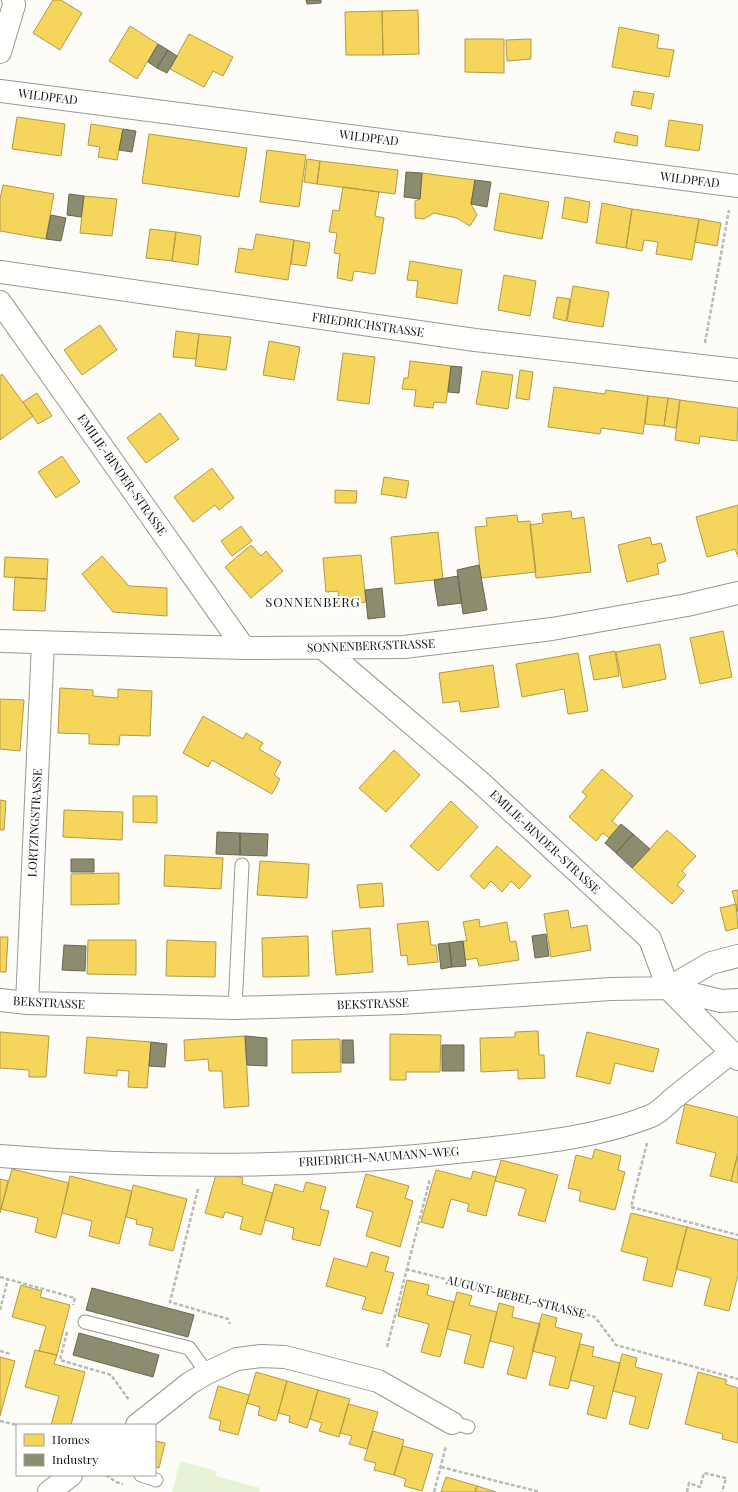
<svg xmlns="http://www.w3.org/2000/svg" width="738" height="1492" viewBox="0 0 738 1492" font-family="'Playfair Display',serif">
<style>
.green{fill:#e7f3d7}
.homes{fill:#f6d55c;stroke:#b19a46}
.industry{fill:#8c8c6e;stroke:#676752}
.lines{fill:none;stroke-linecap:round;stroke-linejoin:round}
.lane-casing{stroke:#979795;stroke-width:15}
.street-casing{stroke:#979795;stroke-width:24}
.path{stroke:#b9b9b8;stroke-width:2.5;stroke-dasharray:4 2;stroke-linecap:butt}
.lane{stroke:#fffffe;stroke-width:13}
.street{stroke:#fffffe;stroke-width:22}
.labels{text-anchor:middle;stroke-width:4;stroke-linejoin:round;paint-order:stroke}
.street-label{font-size:12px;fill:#111;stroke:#fff}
.neighbourhood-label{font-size:13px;letter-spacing:1px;fill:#111;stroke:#fff}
</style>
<rect width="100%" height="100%" fill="#fdfcf7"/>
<path class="green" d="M180,1461L217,1471L216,1476L260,1488L259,1492H172Z"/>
<path class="homes" d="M53,0H61L82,13L60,50L33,33Z
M418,10L419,54L383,55L382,11Z
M382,11L383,55H346L345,12Z
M130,26L158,44L137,79L109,61Z
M619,27L659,35L657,48L674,50L669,77L612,67Z
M189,34L233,57L223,76L213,71L204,87L170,69Z
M465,39H504V73L465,72Z
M531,39V59L507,61L506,40Z
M634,91L654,94L651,109L631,105Z
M17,117L65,124L61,156L12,149Z
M669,120L703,125L699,151L665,146Z
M91,124L123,129L117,160L98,157L100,147L88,145Z
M616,132L638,136L637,146L614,142Z
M149,134L247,148L239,197L142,183Z
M267,150L306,155L299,207L260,202Z
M307,159L320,161L317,184L304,182Z
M320,161L398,170L395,194L317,184Z
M422,173L475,180L471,204L477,215L470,226L457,218L434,213L424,219L415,218V201L420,199Z
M3,185L54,194L46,239L0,231V199Z
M343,187L379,192L375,216L384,218L375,274L354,271L352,281L337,278L340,254L334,253L337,233L329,232L333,210L339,211Z
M500,193L549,202L542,239L494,230Z
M84,196L117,199L112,236L80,233Z
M565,197L590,202L587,223L562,218Z
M602,203L632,209L626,248L596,243Z
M632,209L699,219L692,260L656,254L658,242L644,240L642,251L626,248Z
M699,219L721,223L717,246L695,242Z
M150,229L176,232L172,261L146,258Z
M176,232L201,236L198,265L172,261Z
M256,234L294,240L288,280L235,272L239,248L253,250Z
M294,240L310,243L306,266L291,264Z
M410,261L462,270L457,304L416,297L418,281L407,280Z
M504,275L536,281L530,316L498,310Z
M573,286L609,292L603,327L567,321Z
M557,297L570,299L566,321L553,318Z
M100,325L117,350L82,375L64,350Z
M176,331L199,334L196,359L173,357Z
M199,334L231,337L226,370L195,366Z
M269,341L300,347L294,380L263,375Z
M343,353L375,357L369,404L337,400Z
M410,361L451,366L446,403L434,402L433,408L414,406L416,390L402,389L404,378H408Z
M520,370L533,372L529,400L516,398Z
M482,371L513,375L508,409L476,404Z
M2,374L33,416L0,440V376Z
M554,387L605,394L606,390L648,396L643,434L601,428L600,434L548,427Z
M37,393L52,416L38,424L23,402Z
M648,396L668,398L664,426L645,424Z
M668,398L680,400L676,428L664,426Z
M680,400L738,408L737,441L700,436L699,444L675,440Z
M160,413L179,439L146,463L127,438Z
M62,456L80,482L56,498L38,472Z
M212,468L234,498L219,510L215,505L193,522L174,497Z
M384,477L409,481L406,498L381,494Z
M335,490L357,491L356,503H335Z
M738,505V557L735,549L707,557L696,517Z
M571,511L572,519L584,517L591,572L536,578L530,525L543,523L542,514Z
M517,515L518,522L530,521L536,572L481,578L475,527L487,526L486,518Z
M241,526L252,541L232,556L221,541Z
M438,532L443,579L395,584L391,537Z
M650,537L652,545L661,543L666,561L657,564L659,574L627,582L618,545Z
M251,545L261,556L266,551L283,571L251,598L225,567Z
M361,555L366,602L339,605L338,591L326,592L323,558Z
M102,556L129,586L167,588V616L113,612L82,574Z
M5,557L48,559L47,579L4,577Z
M15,577L47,579L45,611L13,610Z
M723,631L732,677L700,684L690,638Z
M660,644L666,679L623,688L616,652Z
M615,651L619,676L594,680L589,656Z
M578,653L588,711L568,714L564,689L522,697L516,664Z
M493,665L499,707L461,712L459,701L443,703L439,673Z
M60,688L93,690V696L118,698V689L152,691L150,736L120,735L119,745L89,744V734L58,733Z
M0,699L24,700L20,751L0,749Z
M203,716L243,739L246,733L263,743L259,749L281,762L274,775L280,779L272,794L212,760L208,767L183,753Z
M394,750L420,775L386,812L359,788Z
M602,769L633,796L612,821L619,827L609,838L603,833L596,841L569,817L587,796L582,792Z
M133,796H157V823L133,822Z
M0,800L6,801L4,830H0Z
M451,801L478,827L438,871L410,846Z
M64,810L123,812L122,840L63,837Z
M667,830L696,856L682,871L686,875L677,885L684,891L672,904L632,868Z
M497,846L531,876L519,889L511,881L502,892L491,881L484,889L470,876Z
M165,855L223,858L221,889L164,886Z
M260,861L309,864L307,898L257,895Z
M119,873V904L71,905V874Z
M382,883L384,906L360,908L357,885Z
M738,890V912L732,891Z
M736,904L738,928L726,931L720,908Z
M568,910L571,928L587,925L591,950L551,957L544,914Z
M479,919L480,927L507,922L510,942L516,941L519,960L479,966L477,958L465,960L463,941H467L463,922Z
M428,921L431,945H436L438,962L408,965L407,955L401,956L397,924Z
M370,928L373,972L336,975L332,931Z
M308,936L309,976L263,977L262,938Z
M0,937H8L6,972H0Z
M88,940H136V975L87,974Z
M167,940L216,942L215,977L166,976Z
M538,1031L539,1055H544L545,1078L518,1079V1070L481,1072L480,1038L515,1037V1032Z
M0,1032L49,1036L46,1077H29V1070L0,1068Z
M587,1032L659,1049L653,1072L615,1063L610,1084L576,1076Z
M390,1034L441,1035L440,1072H406V1080H390Z
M245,1036L249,1106L224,1108L222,1071H209L208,1059L185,1061L184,1040Z
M87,1037L151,1042L147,1088L128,1087L129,1071L117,1070V1076L84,1073Z
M340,1039L341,1072L292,1073V1040Z
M685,1104L738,1117V1153L731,1181L710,1176L716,1153L676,1143Z
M595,1149L621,1156L618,1170L625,1172L615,1210L579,1201L581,1191L568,1188L576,1155L592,1159Z
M738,1153V1183L731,1181Z
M501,1160L558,1175L545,1222L518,1215L526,1189L495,1181Z
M12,1169L69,1183L56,1238L35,1232L38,1218L1,1209Z
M436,1170L471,1179L473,1171L496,1177L486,1216L467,1211L469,1204L451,1199L443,1228L421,1222Z
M217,1171L243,1178L242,1184L273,1193L261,1235L240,1229L243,1217L225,1212L223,1218L205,1213Z
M366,1174L409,1186L405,1198L413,1201L400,1247L366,1236L373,1212L356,1207Z
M70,1176L132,1191L119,1244L89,1236L92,1221L62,1213Z
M0,1179L8,1181L0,1213Z
M306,1182L326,1187L320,1209L329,1211L320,1246L292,1239L294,1228L265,1220L275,1184L303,1192Z
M133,1185L187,1199L173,1251L149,1245L153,1228L136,1224L137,1220L126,1217Z
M631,1213L687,1227L672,1287L643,1280L648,1258L621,1251Z
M687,1227L738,1240V1275L729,1311L704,1305L711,1278L676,1269Z
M371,1252L389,1257L385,1271L394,1273L382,1314L362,1309L366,1297L326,1286L334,1258L367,1267Z
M407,1280L429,1285L427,1295L454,1302L440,1357L421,1352L429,1324L398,1316Z
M21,1285L42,1291L40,1297L70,1305L57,1355L39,1351L46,1326L12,1317Z
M457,1292L472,1296L469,1305L497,1312L483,1368L464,1363L471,1335L447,1329Z
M499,1303L514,1307L512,1317L540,1324L526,1379L507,1374L514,1347L490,1341Z
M542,1314L557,1318L555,1327L582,1334L568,1389L549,1385L556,1357L532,1351Z
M580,1344L594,1347L592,1356L620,1363L606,1419L587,1414L594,1386L570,1380Z
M35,1350L57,1355L54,1364L85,1372L71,1425H51L59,1396L25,1387Z
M622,1354L637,1358L635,1367L662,1374L648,1429L629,1424L636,1397L613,1391Z
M0,1357L15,1361L0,1416Z
M256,1372L287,1381L276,1421L258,1415L260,1407L247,1403Z
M698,1372L727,1380L725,1384L738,1388V1443L722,1439L723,1434L685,1424Z
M287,1381L318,1390L307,1428L289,1422L290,1416L278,1413Z
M218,1386L249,1395L238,1435L219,1430L221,1421L209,1418Z
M318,1390L350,1399L339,1437L319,1431L322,1423L310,1419Z
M348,1404L378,1412L367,1449L349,1444L352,1436L340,1433Z
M373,1431L404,1440L394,1475L374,1470L376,1463L364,1460Z
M155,1441L165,1443L159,1468L155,1467Z
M403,1446L433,1454L422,1491L404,1486L406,1479L394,1475Z
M446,1477L477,1486L475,1492H441Z
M477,1486L496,1492H475Z"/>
<path class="industry" d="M306,0H321V3L307,4Z
M158,44L168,50L157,68L148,62Z
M168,50L177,56L167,73L157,68Z
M123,129L136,131L132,152L119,150Z
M406,172L422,173L420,199L404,197Z
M475,180L491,182L487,207L471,204Z
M69,194L84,196L81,217L67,215Z
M51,215L66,218L61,241L46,239Z
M451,366L462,367L459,393L448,392Z
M479,565L487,610L463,614L457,570Z
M458,576L462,603L438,606L434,580Z
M382,588L385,617L368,619L365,590Z
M621,824L633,834L616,853L605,843Z
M217,832L240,833V855L216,854Z
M240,833L268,834L267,856L240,855Z
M633,834L650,849L632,868L616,853Z
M71,859H94V872H71Z
M546,934L549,956L535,958L532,936Z
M463,941L466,966L452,967L449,943Z
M449,943L452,967L441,969L438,944Z
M64,945L86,946L85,971L62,970Z
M245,1036L267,1038V1066L247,1065Z
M342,1040H353L354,1063H342Z
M151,1042L167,1044L165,1067L149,1066Z
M442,1045H464V1071H442Z
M92,1288L194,1315L188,1337L86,1310Z
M79,1333L159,1355L153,1377L73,1355Z"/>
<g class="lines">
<defs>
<path id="lane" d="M235,1008L242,865
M85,1322L189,1348L207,1373
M452,1423L468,1427
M141,1475L156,1480"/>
<path id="street" d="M0,52L14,5L13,0
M0,91L738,186
M0,272L475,340L738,370
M0,302L244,648
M0,641L244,648L404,647L552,629L687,605L738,593
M324,649L480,782L650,939L668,988L738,1059
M668,988L721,1001L738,1000
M0,1000L27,1003L235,1008L401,1003L611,989L668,988L711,963L738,956
M27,1003L43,643
M0,1156C158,1169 318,1168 476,1150C536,1143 595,1138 651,1116C660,1112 668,1103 675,1097C694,1082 713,1067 732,1052
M137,1425L190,1383L207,1373L237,1359L261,1356L285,1357L378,1381L452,1423
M49,1492L71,1475"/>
</defs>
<use href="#lane" class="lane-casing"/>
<use href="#street" class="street-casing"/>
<path class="path" d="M705,343L729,210
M647,1143L631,1207L738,1235
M198,1189L170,1302L228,1319L230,1324
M406,1269L595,1317L616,1345L738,1379
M0,1277L75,1298L73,1305
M0,1310L8,1279
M67,1332L60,1360L111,1375L129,1400
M387,1347L430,1179
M0,1351L10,1354
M0,1421L17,1425
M441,1467L540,1492
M106,1475L116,1482L123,1484
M434,1492L446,1446
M687,1492L689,1483L700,1487L704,1473L726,1478L722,1492"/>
<use href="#lane" class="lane"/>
<use href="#street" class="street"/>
</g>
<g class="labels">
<g class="street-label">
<text transform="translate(48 97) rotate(7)" y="4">WILDPFAD</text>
<text transform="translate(369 138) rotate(7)" y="4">WILDPFAD</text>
<text transform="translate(690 180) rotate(7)" y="4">WILDPFAD</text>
<text transform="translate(368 325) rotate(8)" y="4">FRIEDRICHSTRASSE</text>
<text transform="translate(122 475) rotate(55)" y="4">EMILIE-BINDER-STRASSE</text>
<text transform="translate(371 646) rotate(-2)" y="4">SONNENBERGSTRASSE</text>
<text transform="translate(35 823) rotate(-87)" y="4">LORTZINGSTRASSE</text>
<text transform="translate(545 842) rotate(43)" y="4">EMILIE-BINDER-STRASSE</text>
<text transform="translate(49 1003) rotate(3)" y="4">BEKSTRASSE</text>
<text transform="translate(373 1004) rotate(-2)" y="4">BEKSTRASSE</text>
<text transform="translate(379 1157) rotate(-4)" y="4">FRIEDRICH-NAUMANN-WEG</text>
<text transform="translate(516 1297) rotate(14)" y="4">AUGUST-BEBEL-STRASSE</text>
</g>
<g class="neighbourhood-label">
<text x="313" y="607">SONNENBERG</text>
</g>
</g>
<rect x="16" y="1424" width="140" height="52" fill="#ffffff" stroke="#a0a0a0"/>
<rect x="24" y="1434" width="20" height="12" fill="#f6d55c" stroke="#a0a0a0"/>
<text x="52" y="1444" font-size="12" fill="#111111">Homes</text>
<rect x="24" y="1454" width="20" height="12" fill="#8c8c6e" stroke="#a0a0a0"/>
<text x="52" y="1464" font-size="12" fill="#111111">Industry</text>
</svg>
